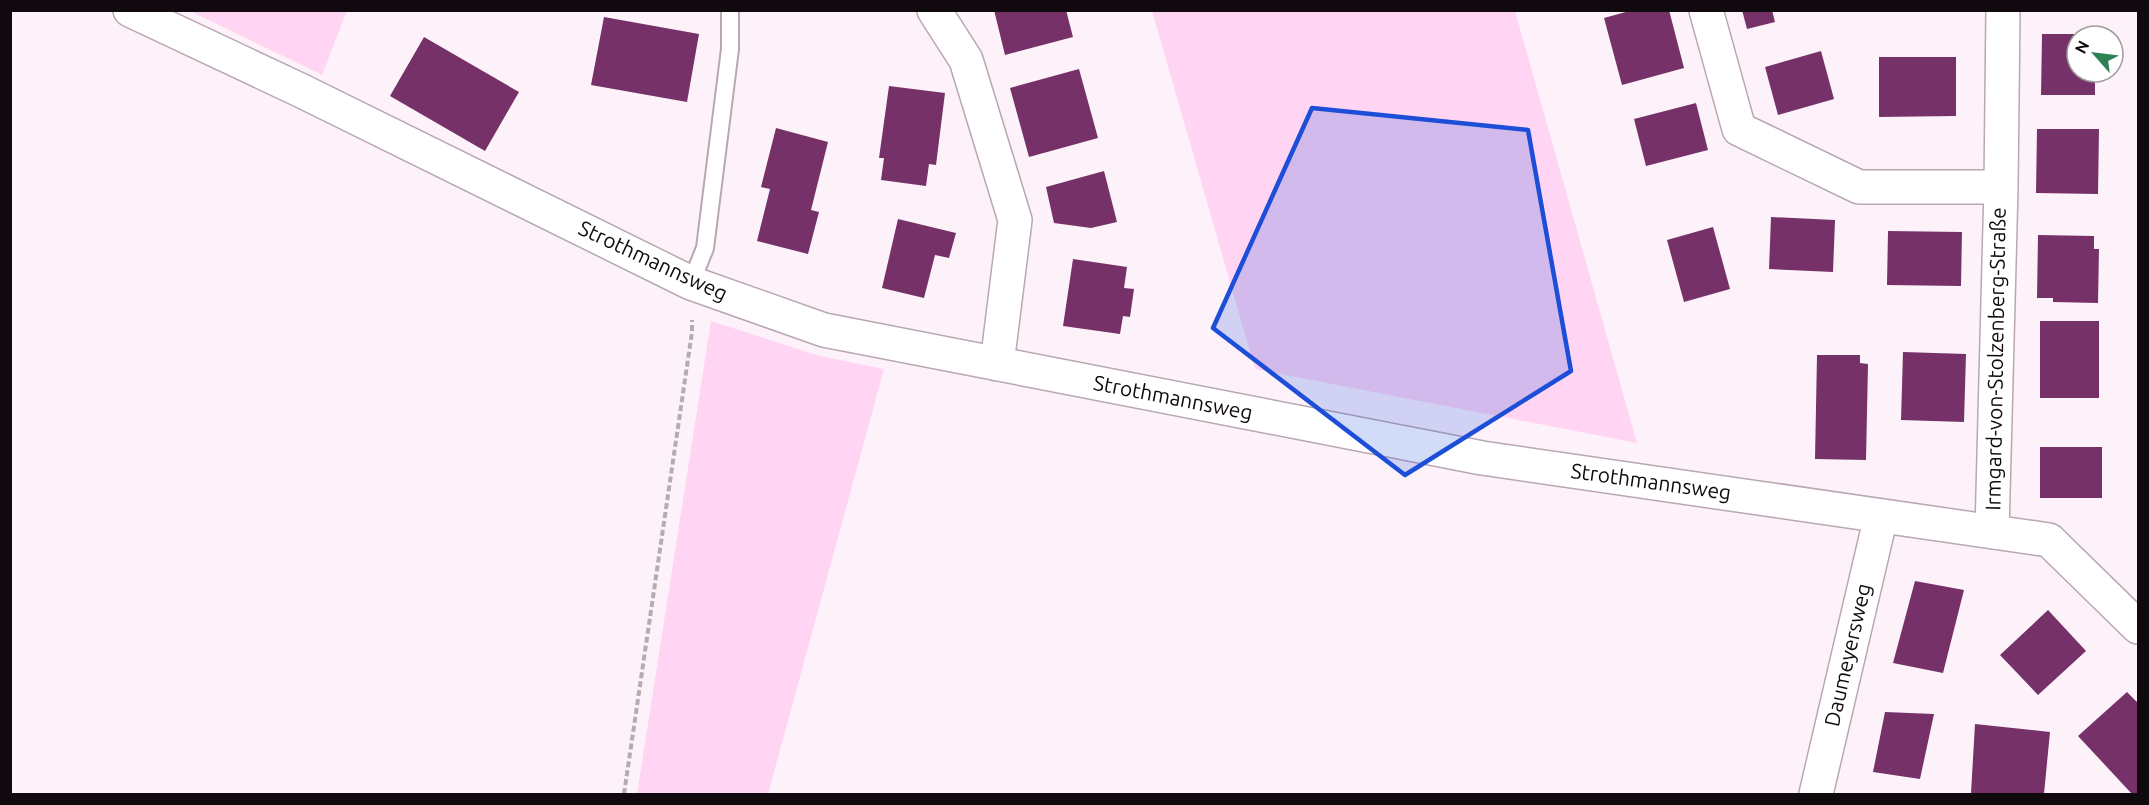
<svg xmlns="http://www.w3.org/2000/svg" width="2149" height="805" viewBox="0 0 2149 805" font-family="Ubuntu,sans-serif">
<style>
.green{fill:#ffd5f3}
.building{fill:#763168}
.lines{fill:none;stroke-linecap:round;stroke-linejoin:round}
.lane-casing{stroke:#b9a7b4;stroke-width:20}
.street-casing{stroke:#b9a7b4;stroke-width:36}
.path{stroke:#b5acb3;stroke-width:4;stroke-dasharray:6 3;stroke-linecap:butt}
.lane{stroke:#fff;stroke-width:16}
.street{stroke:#fff;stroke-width:33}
.marked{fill:#1d4ed8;fill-opacity:0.2;stroke:#1d4ed8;stroke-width:4.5;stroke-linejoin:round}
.labels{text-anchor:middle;stroke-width:6;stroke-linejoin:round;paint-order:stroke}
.street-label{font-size:21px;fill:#100a0f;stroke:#fff}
</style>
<rect width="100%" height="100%" fill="#fdf2fa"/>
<path class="green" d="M190,11H347L322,75Z
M1152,11H1515L1637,443L1255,369Z
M711,321L820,356L884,369L768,794H637Z"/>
<path class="building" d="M994,10H1066L1073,37L1005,55Z
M1633,10H1669L1684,68L1622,85L1604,18Z
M1742,10H1772L1775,22L1747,29Z
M604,17L699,34L687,102L591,85Z
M2042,34H2095V36H2077V72H2095V95H2041Z
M424,37L519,92L485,151L390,96Z
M1821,51L1834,99L1778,115L1765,67Z
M1879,57H1956V116L1879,117Z
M1079,69L1098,138L1029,157L1010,88Z
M889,86L945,93L936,165L929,164L926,186L881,180L884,158H879Z
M1696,103L1708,150L1646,166L1634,119Z
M776,128L828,142L811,210L819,212L808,254L757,241L770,189L761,187Z
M2037,129H2099L2098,194L2036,193Z
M1104,171L1117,222L1091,228L1054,223L1046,187Z
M1771,217L1835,220L1833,272L1769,269Z
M898,219L956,233L949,258L935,255L924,298L882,288Z
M1713,227L1730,289L1684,302L1667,240Z
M1888,231L1962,232L1961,286L1887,285Z
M2038,235L2094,236V249H2099L2098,303L2053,302V298H2037Z
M1073,259L1127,267L1124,288L1134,289L1130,317L1123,316L1120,334L1063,326Z
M2040,321H2099V398H2040Z
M1903,352L1966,354L1964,422L1901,420Z
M1817,355H1860V363L1868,364L1866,460L1815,459Z
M2040,447H2102V498H2040Z
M1915,581L1964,590L1943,673L1893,663Z
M2048,610L2086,651L2038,695L2000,655Z
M2127,692L2138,703V794H2132L2078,736Z
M1885,712L1934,714L1920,779L1873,772Z
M1975,724L2050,732L2044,794L1971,793Z"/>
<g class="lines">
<defs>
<path id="lane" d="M691,283L705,248L730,49V10"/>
<path id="street" d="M130,10L302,91L691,283L824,330L1482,458L2049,540L2138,627
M934,10L966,60L1015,220L997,364
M1706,10L1739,129L1859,187H2001
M1992,532L2001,187L2003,10
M1816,794L1881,516"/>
</defs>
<use href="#lane" class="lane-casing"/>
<use href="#street" class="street-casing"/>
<path class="path" d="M624,794L692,332V320"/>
<use href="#lane" class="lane"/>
<use href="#street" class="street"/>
</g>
<path class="marked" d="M1312,108L1528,130L1571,371L1405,475L1213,328Z"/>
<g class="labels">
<g class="street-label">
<text transform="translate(653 261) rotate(25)" y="7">Strothmannsweg</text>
<text transform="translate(1996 359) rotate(-89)" y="7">Irmgard-von-Stolzenberg-Straße</text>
<text transform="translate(1173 398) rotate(11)" y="7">Strothmannsweg</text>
<text transform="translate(1651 482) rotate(8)" y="7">Strothmannsweg</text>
<text transform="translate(1848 655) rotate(-77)" y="7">Daumeyersweg</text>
</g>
</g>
<rect width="2149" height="805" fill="none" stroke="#100a0f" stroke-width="24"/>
<g transform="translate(2095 54) rotate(298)"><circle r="28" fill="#ffffff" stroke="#9f9d9f" stroke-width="1.5"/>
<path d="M0-4.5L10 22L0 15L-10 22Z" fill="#2d8254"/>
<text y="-9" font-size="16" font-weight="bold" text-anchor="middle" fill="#100a0f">N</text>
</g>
</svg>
